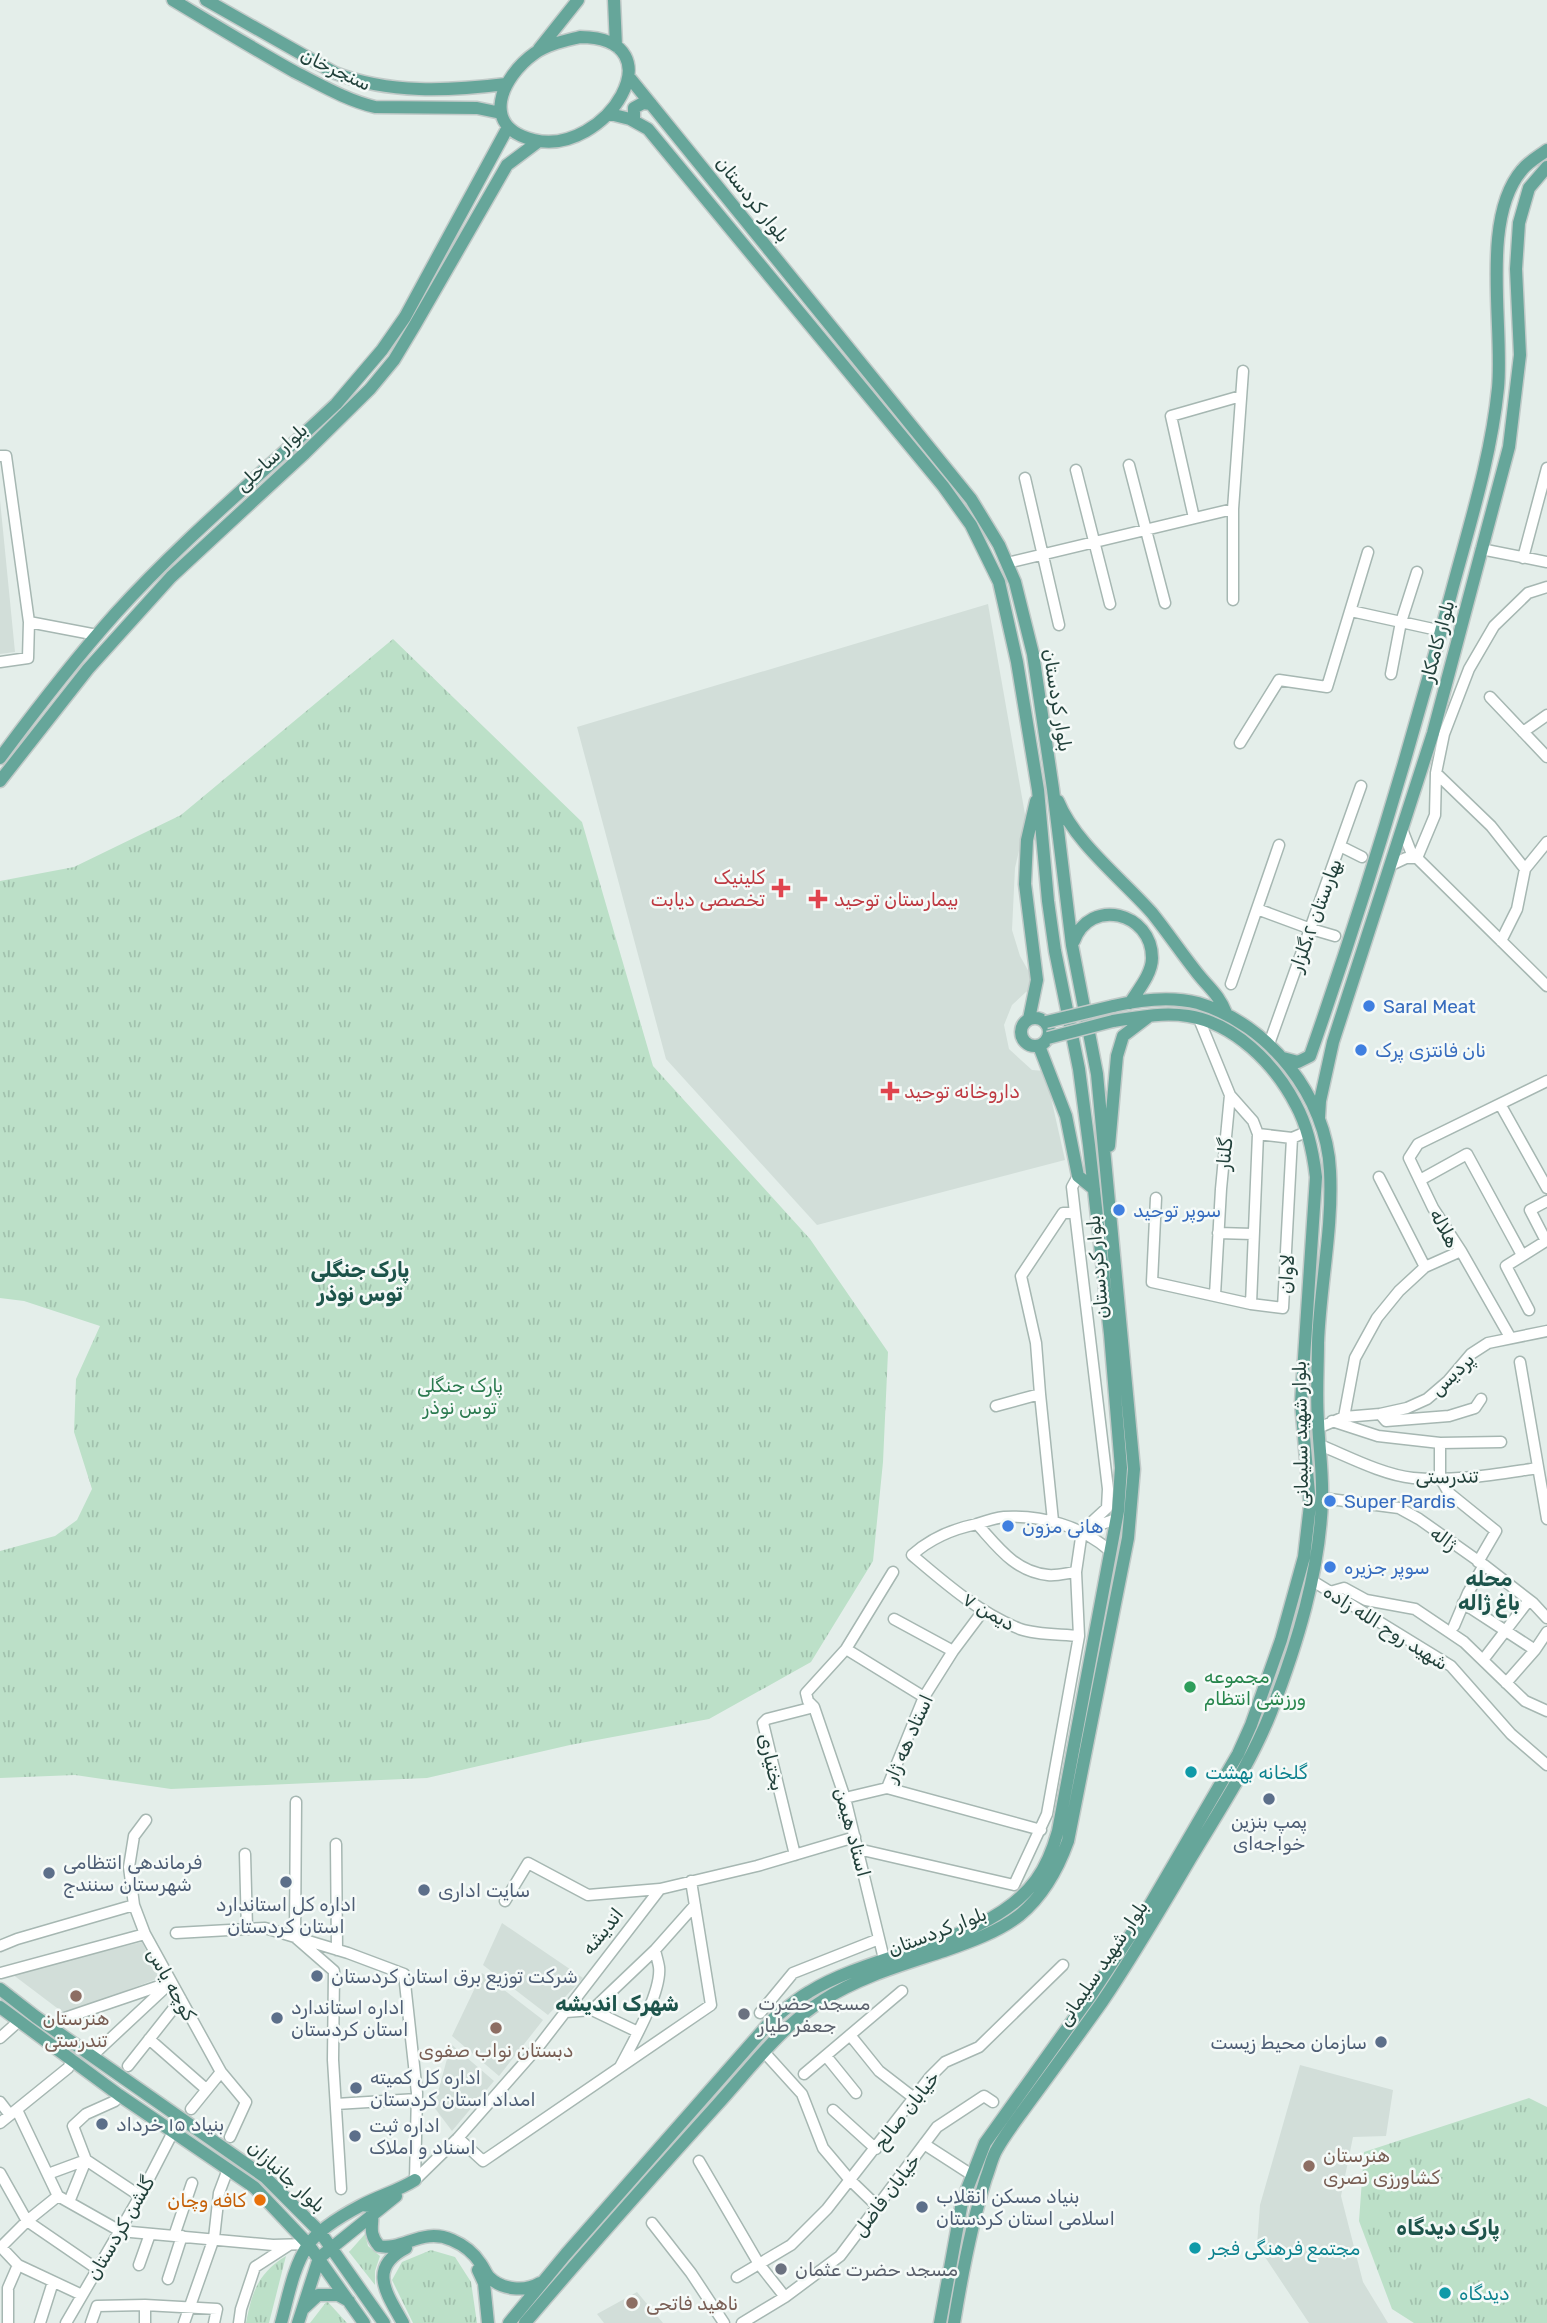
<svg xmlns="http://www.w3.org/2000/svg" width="1547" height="2323" viewBox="0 0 1547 2323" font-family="Rubik,Cairo,sans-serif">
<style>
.built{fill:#d2ded9}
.grass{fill:url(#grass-tufts)}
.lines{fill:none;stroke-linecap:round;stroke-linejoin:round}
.minor-casing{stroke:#a6b7b2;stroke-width:13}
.major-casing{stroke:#c1cac8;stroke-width:15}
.minor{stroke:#fff;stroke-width:10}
.major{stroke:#66a69a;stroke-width:12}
.major-bridge-casing{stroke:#c1cac8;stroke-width:15;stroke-linecap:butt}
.major-bridge{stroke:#66a69a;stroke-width:12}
.health-dot{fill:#e0444e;stroke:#f5faf8;stroke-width:2.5}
.shop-dot{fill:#3f7fe0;stroke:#f5faf8;stroke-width:2.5}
.leisure-dot{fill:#2e9e5b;stroke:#f5faf8;stroke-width:2.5}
.culture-dot{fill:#0f9aa8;stroke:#f5faf8;stroke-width:2.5}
.service-dot{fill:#5c6f8a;stroke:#f5faf8;stroke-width:2.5}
.education-dot{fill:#8d6e63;stroke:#f5faf8;stroke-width:2.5}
.worship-dot{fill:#6b7280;stroke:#f5faf8;stroke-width:2.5}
.food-dot{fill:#e8710a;stroke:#f5faf8;stroke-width:2.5}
.labels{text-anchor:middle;stroke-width:5;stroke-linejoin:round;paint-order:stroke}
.street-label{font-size:19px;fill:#22413b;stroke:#f5faf8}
.health-label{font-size:19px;fill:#be3a42;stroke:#f5faf8;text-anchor:start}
.shop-label{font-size:19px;fill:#366cbe;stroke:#f5faf8;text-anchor:start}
.park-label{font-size:19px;fill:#2a7a4f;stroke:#f5faf8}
.leisure-label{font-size:19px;fill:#27864d;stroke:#f5faf8;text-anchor:start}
.culture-label{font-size:19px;fill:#0d838f;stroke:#f5faf8;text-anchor:start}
.service-label{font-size:19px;fill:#4e5e75;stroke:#f5faf8;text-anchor:start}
.worship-label{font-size:19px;fill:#5b616d;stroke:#f5faf8;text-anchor:start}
.education-label{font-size:19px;fill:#785e54;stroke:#f5faf8}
.food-label{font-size:19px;fill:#c56008;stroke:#f5faf8;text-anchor:end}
.neighbourhood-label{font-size:21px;font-weight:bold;fill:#1d544b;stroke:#f5faf8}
</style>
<defs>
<pattern id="grass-tufts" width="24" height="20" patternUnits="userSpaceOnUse" patternTransform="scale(1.75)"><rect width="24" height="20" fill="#bce0c8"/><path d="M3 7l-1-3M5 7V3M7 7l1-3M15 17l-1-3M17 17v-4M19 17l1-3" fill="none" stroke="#a1c1ad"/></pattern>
</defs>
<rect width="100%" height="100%" fill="#e4eeea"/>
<path class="built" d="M0,500L15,652L0,654Z
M988,604L1026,820L1015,868L1012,930L1020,956L1038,988L1026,992L1012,1005L1004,1025L1009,1049L1032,1070L1045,1071L1065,1160L817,1225L666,1059L577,727Z
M502,1923L583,1978L548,2015L483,1965Z
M142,1942L159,1978L65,2014L12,1974Z
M482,1973L543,2020L499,2076L452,2036Z
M451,2044L494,2081L452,2131L434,2107Z
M1300,2065L1393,2090L1386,2136L1353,2137L1341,2196L1363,2282L1388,2323H1309L1257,2245L1260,2205Z
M637,2292L663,2323H604L597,2314Z"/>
<path class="grass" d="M393,639L582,822L653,1066L810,1239L888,1352L883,1462L873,1561L811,1662L709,1719L570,1745L427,1778L171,1789L75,1775L0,1778V1551L55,1536L77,1520L92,1489L74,1432L76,1379L100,1326L24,1301L0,1298V881L74,867L181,815Z
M1529,2098L1547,2107V2323H1414L1392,2309L1359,2221L1364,2152Z
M365,2234L368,2246L380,2256L375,2271V2285L349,2252Z
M431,2250L455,2257L471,2282L477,2323H413L392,2280L402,2262Z
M286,2256L269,2323H246C252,2292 258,2273 286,2256Z
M327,2301L347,2323H310Z"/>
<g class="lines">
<defs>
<path id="minor" d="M0,456H6L29,622L28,658L0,662
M1129,465L1165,603
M1076,470L1110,604
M1025,478L1059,625
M1194,518L1171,416L1241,396
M1481,549L1547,562
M1523,558L1547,468
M1007,563L1233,509
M1547,587L1528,593L1494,626L1469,669L1444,734L1436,773L1435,815L1417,858L1547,986
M1233,600V509L1243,371
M1351,611L1442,631
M29,622L97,635
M1391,674L1401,622L1417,572
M1490,697L1547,757
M1523,732L1547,715
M1240,743L1279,680L1327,687L1368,552
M1436,773L1491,826L1525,869
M1340,846L1362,857
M1391,865L1406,858H1417L1411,852L1402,829
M1257,909L1311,929L1335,936
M1501,941L1517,909L1525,869L1547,842
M1231,984L1279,845
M1199,1019L1230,1095L1221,1189L1215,1295
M1269,1044L1361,786
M1230,1095L1253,1121L1258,1134L1292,1138
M1500,1104L1547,1188
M1258,1134L1251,1304L1283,1308L1292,1138L1306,1132
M1379,1177L1425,1267
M1420,1180L1467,1154L1522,1255
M1156,1198L1152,1282L1251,1304
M1218,1233L1253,1234
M1461,1251L1510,1337
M1529,1310L1506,1266L1546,1241L1530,1210L1547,1201
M1520,1362L1547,1519
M1040,1394L1053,1521
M996,1406L1040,1394L1036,1343L1021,1276L1063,1213H1075
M1380,1414L1386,1421L1449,1416L1475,1408L1481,1399
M1344,1417L1355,1358L1377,1318L1399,1291L1425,1267L1461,1251L1433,1208L1409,1158L1418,1144L1547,1081
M1332,1421L1378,1436L1440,1443L1501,1442
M1318,1428L1344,1417L1380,1414L1407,1408L1427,1399L1448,1381L1471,1354L1488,1343L1547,1331
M1440,1443V1478L1449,1493L1496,1531L1478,1562
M1320,1445C1347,1456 1383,1475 1413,1478C1455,1482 1497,1474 1538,1468
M1322,1498L1399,1508L1419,1519L1484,1565L1533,1603L1547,1618
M977,1524C986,1521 995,1518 1004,1517C1042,1515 1082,1526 1110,1551
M1088,1529L1116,1519
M1076,1572L1082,1531L1107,1508L1108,1489L1075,1213L1072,1187L1078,1176
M1311,1580L1451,1666L1511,1734L1547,1765
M1330,1592L1344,1588L1366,1600L1415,1609L1464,1642L1525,1701L1547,1711
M1463,1603L1535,1650
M894,1619L953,1651
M1454,1626L1468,1593L1484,1565
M846,1649L924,1697
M1483,1660L1529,1600
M1506,1683L1535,1650L1547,1632
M887,1788L1041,1830
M845,1798L887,1788L924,1697L953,1651L983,1611
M296,1802L295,1937L334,1971L333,2060L341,2189
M146,1820L134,1836L129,1867L134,1905L145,1934L221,2072L246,2102L230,2137
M336,1844L337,1950
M858,1849L1014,1885L1047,1814L1079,1636L1076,1572C1067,1573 1057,1576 1048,1575C1015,1572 997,1546 977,1524C952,1529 931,1538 912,1555C945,1583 979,1613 1020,1629C1037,1635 1061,1634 1079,1636
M245,1854L247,1929
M795,1855L763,1723L767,1719L814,1707
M505,1901L528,1863L588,1895L660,1889
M176,1933L265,1928L348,1953L404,1974L417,2093L415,2180
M0,1946L17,1939L134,1905
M884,1959L845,1798L814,1707L808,1701L806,1693L846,1649L893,1572
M1,1973L145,1934
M592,2010L638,2032
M566,2012L592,2010L655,1950L695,1905
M760,2013L793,1973L879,1939
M62,2019L171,1982
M850,2035L879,2071L914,2098
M0,2038L19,2021
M149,2039L206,2089
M765,2053L802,2094L823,2148L850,2180L877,2206
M92,2056L167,1986
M826,2056L856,2093
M128,2066L181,1999
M620,2067C632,2044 662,1992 659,1967C658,1961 656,1955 655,1950
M804,2074L902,1991
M0,2102L10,2115
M336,2104L417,2099
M191,2109L221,2072
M17,2110L58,2196
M833,2110L876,2149
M0,2123L68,2068L73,2060
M458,2138L483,2161L711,2005L691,1881
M924,2144L972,2175
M86,2160L73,2126L86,2114L115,2101L119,2095
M86,2160L140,2196
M699,2161L759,2264L785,2297
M0,2173L27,2221L97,2269
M48,2174L86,2160
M415,2180L458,2138L539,2046L660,1889L757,1866L855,1837
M58,2196L120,2231L273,2245L308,2244
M69,2202L86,2160
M652,2223L691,2273L724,2323
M174,2236L192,2183
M0,2246L18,2265L82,2295
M1,2247L27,2221L58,2196
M139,2265L150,2234
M737,2277L791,2245L827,2209L930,2077L945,2062L979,2047L1063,1965
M168,2279L182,2236
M145,2305V2323
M8,2323V2288L18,2265
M40,2323L53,2282
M66,2323L140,2196L173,2132
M91,2323L97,2306L145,2305L217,2309L214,2323
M184,2323L214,2238L219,2193L228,2169
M239,2323L241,2309L255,2267L289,2245
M742,2323L785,2297L840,2256L937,2127L984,2096L993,2102"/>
<path id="major" d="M173,0C213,24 254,49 295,72C321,85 346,100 375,107L477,108L501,113
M206,0L335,73C389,94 449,91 506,84
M614,0L616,46
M580,37C680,38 606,157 534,140C479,127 501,77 535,53C548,44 564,41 580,37Z
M539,49L578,0
M634,121V108L643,103L651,104
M0,758C37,708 75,659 116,613C184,538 263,473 336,404L382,350L405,317L508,127
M0,781L88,669L171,577L305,453L370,389L394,360L415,325L507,165L539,141
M1058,801C1075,843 1122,879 1152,913C1168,933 1182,954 1198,974C1210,989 1219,995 1226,1013
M1074,941C1090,897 1152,912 1152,958C1152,974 1138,990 1130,1003
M1021 1032a14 14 0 1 1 28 0a14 14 0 1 1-28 0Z
M1029,1019L1037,980L1025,884L1027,840L1036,801
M1039,1046L1066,1116L1078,1176L1094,1189
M1283,1058L1298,1062L1310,1056C1363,904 1410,750 1451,594C1469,526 1491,458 1498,388C1504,327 1480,219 1522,170C1528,162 1539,156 1547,150
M1319,1118L1320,1101L1333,1042L1433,733L1509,447L1520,355L1516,269L1519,223L1529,188L1547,167
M1109,1146L1117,1056L1123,1036L1148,1017
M0,1989L36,2017L265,2177L320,2232L384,2323
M0,2007L119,2095L254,2187L308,2244L364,2323
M362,2205L370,2206C377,2221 365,2230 379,2246C403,2251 422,2227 452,2240C464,2245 474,2253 481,2264C484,2268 486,2274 489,2277C502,2290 525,2292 540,2283
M478,2270L484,2283L488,2323
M304,2308L318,2295H338L349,2301
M281,2323C288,2298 293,2267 308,2245C319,2229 343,2215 360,2206C378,2196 398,2191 415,2180
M298,2323L319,2258L396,2196
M403,2323C387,2294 367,2268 406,2248
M509,2323L566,2254L771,2021C783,2011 795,2000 809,1992C875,1951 989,1944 1036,1880C1047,1865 1053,1849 1058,1831L1118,1511L1121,1468L1110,1334L1089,1145L1079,1069L1055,951L1048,901L1038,790L1017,662L999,582L971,525L943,486L648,129L630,119L610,114
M525,2323C588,2249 652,2177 717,2105C749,2070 781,2026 822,2001C859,1977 902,1965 944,1951C970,1942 998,1932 1020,1915C1044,1895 1058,1869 1068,1841L1128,1538L1134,1469L1097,1074L1072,945L1053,789L1033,654L1015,582L999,545L971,499L629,77
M940,2323L962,2202L985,2143L1091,1995L1147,1910L1238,1754L1251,1725L1281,1640L1304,1557L1310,1505L1301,1403L1316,1177C1313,1152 1308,1127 1296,1105C1275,1064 1234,1023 1188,1016C1163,1012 1138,1017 1113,1021
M954,2323C962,2274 971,2225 986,2178C990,2168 992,2157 997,2149C1006,2133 1018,2118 1028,2104C1053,2070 1078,2036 1102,2002C1134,1955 1163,1905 1192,1856C1220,1809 1251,1763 1271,1712C1297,1645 1320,1571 1322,1499C1323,1474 1319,1447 1318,1421C1316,1395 1318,1369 1318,1343C1320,1286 1333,1229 1330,1171C1327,1097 1269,1024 1198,1003C1171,996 1139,1000 1113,1006"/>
</defs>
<use href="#minor" class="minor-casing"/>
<use href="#major" class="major-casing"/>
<use href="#minor" class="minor"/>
<use href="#major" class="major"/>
<defs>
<path id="major-bridge" d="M1046,1022L1113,1006
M1048,1038L1113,1021"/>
</defs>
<use href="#major-bridge" class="major-bridge-casing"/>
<use href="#major-bridge" class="major-bridge"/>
</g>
<g class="health-dot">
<path d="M777.5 877.5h7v7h7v7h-7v7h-7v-7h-7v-7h7z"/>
<path d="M814.5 888.5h7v7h7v7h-7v7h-7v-7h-7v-7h7z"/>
<path d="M886.5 1080.5h7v7h7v7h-7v7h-7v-7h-7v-7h7z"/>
</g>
<g class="shop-dot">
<circle cx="1369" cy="1006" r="7"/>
<circle cx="1361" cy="1050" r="7"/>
<circle cx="1119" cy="1210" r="7"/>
<circle cx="1330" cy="1501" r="7"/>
<circle cx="1008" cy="1526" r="7"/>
<circle cx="1330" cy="1567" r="7"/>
</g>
<circle class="leisure-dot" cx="1190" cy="1687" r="7"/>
<g class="culture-dot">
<circle cx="1191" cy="1772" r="7"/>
<circle cx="1195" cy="2248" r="7"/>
<circle cx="1445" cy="2293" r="7"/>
</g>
<g class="service-dot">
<circle cx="1269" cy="1799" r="7"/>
<circle cx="49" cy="1873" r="7"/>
<circle cx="286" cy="1882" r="7"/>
<circle cx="424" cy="1890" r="7"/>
<circle cx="317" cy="1976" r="7"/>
<circle cx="277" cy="2018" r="7"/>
<circle cx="1381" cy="2042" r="7"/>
<circle cx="356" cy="2088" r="7"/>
<circle cx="102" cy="2124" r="7"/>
<circle cx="355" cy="2136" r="7"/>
<circle cx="922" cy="2207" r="7"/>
</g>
<g class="education-dot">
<circle cx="76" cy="1996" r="7"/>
<circle cx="496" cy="2028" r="7"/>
<circle cx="1309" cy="2166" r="7"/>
<circle cx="632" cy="2303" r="7"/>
</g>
<g class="worship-dot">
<circle cx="744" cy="2014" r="7"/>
<circle cx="781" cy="2269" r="7"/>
</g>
<circle class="food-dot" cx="260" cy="2200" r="7"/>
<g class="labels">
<g class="street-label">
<text transform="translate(336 69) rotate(25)" y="7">سنجرخان</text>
<text transform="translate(753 199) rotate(51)" y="7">بلوار کردستان</text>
<text transform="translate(271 457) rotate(-43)" y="7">بلوار ساحلی</text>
<text transform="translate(1437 641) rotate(-75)" y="7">بلوار کامکار</text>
<text transform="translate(1058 700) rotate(81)" y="7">بلوار کردستان</text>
<text transform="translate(1315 915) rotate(-70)" y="7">بهارستان ۲،گلزار</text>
<text transform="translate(1224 1154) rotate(-85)" y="7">گلنار</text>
<text transform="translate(1445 1228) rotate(62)" y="7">هلاله</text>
<text transform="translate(1097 1267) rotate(-95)" y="7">بلوار کردستان</text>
<text transform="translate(1286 1274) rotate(-86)" y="7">لاوان</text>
<text transform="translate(1452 1374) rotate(-44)" y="7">پردیس</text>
<text transform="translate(1300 1434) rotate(-91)" y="7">بلوار شهید سلیمانی</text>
<text transform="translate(1447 1476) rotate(-1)" y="7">تندرستی</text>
<text transform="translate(1444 1538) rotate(36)" y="7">ژاله</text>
<text transform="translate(989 1611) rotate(30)" y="7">دیمن ۷</text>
<text transform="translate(1386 1627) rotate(32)" y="7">شهید روح الله زاده</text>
<text transform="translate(908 1738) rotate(-66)" y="7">استاد هه ژار</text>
<text transform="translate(772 1762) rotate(77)" y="7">بختیاری</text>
<text transform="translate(853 1832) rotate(75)" y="7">استاد هیمن</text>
<text transform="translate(602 1931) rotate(-51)" y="7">اندیشه</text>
<text transform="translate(937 1931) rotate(-21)" y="7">بلوار کردستان</text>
<text transform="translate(1102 1963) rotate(-56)" y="7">بلوار شهید سلیمانی</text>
<text transform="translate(172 1984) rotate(61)" y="7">کوچه یاس</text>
<text transform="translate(906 2110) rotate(-52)" y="7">خیابان صالح</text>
<text transform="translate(287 2176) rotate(42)" y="7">بلوار جانبازان</text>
<text transform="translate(886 2195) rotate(-53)" y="7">خیابان فاضل</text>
<text transform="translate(120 2228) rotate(-60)" y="7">گلشن کردستان</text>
</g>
<g class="health-label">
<text x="765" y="884" text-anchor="end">کلینیک<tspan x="765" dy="22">تخصصی دیابت</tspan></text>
<text x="834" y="906">بیمارستان توحید</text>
<text x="904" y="1098">داروخانه توحید</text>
</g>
<g class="shop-label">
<text x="1383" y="1013">Saral Meat</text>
<text x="1375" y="1057">نان فانتزی پرک</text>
<text x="1133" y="1217">سوپر توحید</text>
<text x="1344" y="1508">Super Pardis</text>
<text x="1022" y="1533">هانی مزون</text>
<text x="1344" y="1574">سوپر جزیره</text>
</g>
<g class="park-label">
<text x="460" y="1392">پارک جنگلی<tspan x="460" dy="22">توس نوذر</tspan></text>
</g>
<g class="leisure-label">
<text x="1204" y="1683">مجموعه<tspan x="1204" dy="22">ورزشی انتظام</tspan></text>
</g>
<g class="culture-label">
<text x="1205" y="1779">گلخانه بهشت</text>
<text x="1209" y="2255">مجتمع فرهنگی فجر</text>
<text x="1459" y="2300">دیدگاه</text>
</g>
<g class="service-label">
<text x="1269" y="1828" text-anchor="middle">پمپ بنزین<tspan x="1269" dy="22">خواجه‌ای</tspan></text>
<text x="63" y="1869">فرماندهی انتظامی<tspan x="63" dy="22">شهرستان سنندج</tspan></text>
<text x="438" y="1897">سایت اداری</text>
<text x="286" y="1911" text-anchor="middle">اداره کل استاندارد<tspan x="286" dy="22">استان کردستان</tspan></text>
<text x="331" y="1983">شرکت توزیع برق استان کردستان</text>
<text x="291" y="2014">اداره استاندارد<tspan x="291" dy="22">استان کردستان</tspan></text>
<text x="1367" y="2049" text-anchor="end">سازمان محیط زیست</text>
<text x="370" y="2084">اداره کل کمیته<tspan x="370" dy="22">امداد استان کردستان</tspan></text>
<text x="116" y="2131">بنیاد ۱۵ خرداد</text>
<text x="369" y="2132">اداره ثبت<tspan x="369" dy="22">اسناد و املاک</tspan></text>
<text x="936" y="2203">بنیاد مسکن انقلاب<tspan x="936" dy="22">اسلامی استان کردستان</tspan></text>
</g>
<g class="worship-label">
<text x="758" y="2010">مسجد حضرت<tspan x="758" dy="22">جعفر طیار</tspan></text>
<text x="795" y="2276">مسجد حضرت عثمان</text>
</g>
<g class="education-label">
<text x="76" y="2025">هنرستان<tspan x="76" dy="22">تندرستی</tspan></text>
<text x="496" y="2057">دبستان نواب صفوی</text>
<text x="1323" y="2162" text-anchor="start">هنرستان<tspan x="1323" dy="22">کشاورزی نصری</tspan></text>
<text x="646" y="2310" text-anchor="start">ناهید فاتحی</text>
</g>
<g class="food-label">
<text x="246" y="2207">کافه وچان</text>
</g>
<g class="neighbourhood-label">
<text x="360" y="1277">پارک جنگلی<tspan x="360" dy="24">توس نوذر</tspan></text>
<text x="1489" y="1586">محله<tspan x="1489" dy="24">باغ ژاله</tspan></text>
<text x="617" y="2011">شهرک اندیشه</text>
<text x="1448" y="2235">پارک دیدگاه</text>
</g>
</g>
</svg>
